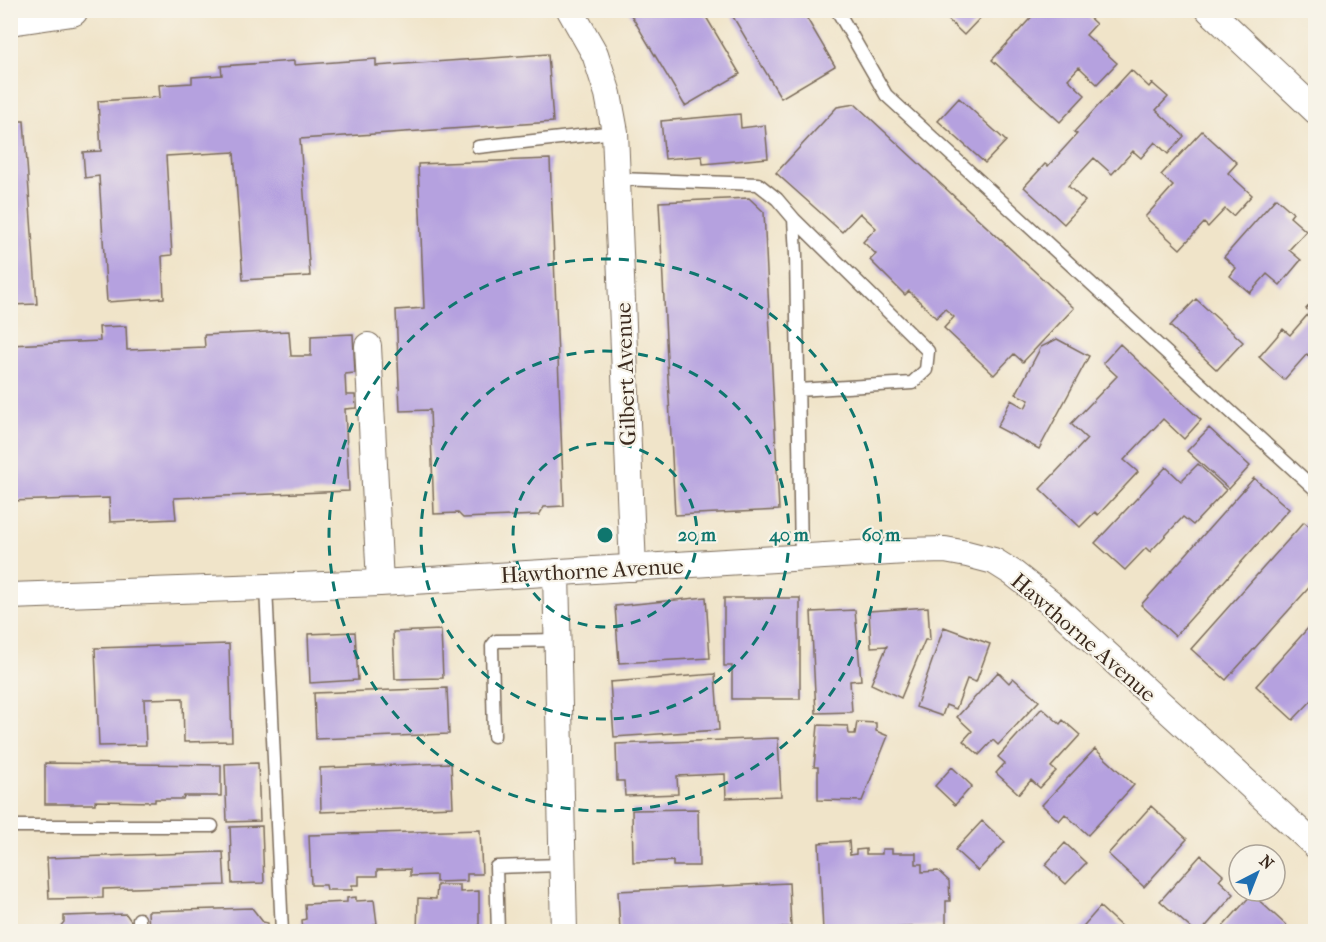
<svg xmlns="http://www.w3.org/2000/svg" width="1326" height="942" viewBox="0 0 1326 942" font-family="'IM FELL French Canon',serif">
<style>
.building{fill:#b5a1df}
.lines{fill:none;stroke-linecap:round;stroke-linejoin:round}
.service-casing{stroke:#7a6b5a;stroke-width:15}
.minor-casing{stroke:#7a6b5a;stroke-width:28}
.tertiary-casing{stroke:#7a6b5a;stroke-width:34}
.service{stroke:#fff;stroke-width:12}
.minor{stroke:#fff;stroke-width:26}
.tertiary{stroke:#fff;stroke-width:32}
.ring{fill:none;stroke:#0f766e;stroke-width:3;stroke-dasharray:10 8}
.labels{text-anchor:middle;stroke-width:4.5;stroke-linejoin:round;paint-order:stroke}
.street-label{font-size:22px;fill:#3b2a1e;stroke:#f7f3e8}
.centre{fill:#0f766e;stroke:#f7f3e8;stroke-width:3}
.ring-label{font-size:18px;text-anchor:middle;font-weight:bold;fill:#0f766e;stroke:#f7f3e8;stroke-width:4.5;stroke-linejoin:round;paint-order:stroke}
</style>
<rect width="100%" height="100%" fill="#f7f3e8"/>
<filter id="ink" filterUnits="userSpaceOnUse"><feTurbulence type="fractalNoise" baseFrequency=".0167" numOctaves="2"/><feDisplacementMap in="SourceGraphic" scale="12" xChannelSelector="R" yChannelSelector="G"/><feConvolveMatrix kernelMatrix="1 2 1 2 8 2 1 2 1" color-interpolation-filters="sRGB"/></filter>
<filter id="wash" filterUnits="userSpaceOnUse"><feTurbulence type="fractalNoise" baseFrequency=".008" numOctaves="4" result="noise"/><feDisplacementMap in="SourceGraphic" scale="24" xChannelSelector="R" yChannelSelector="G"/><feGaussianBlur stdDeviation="1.35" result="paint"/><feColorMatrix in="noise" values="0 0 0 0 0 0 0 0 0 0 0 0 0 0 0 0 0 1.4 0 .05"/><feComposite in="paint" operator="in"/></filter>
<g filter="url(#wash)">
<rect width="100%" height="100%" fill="#f0e4c9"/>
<g id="blocks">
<path class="building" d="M628,10H702L740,74L685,106Z
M729,10H802L835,66L781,98Z
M938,10H977L982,16L964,35Z
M1038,10H1081L1096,24L1086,35L1117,63L1097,84L1079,67L1068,79L1085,95L1060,122L992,60Z
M548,54L553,122L300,139L310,276L243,280L234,152L166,156L172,255L162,256L164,298L107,302L99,176L85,178L83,152L101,151L98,101L160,97L159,85L192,83V77L222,75L221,66L294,61V65L376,59V66Z
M1131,70L1149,87L1152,83L1168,97L1156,110L1184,136L1168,154L1155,142L1141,158L1133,151L1112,174L1094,158L1068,186L1085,201L1064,224L1024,187L1045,164L1048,166L1077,134L1074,132Z
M959,98L1006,141L985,163L938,121Z
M855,104L1074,308L1023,362L1014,354L994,375L944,328L954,317L945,309L936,318L909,291L905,295L870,260L876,254L863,242L876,228L860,213L842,232L776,173L837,107Z
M740,114L741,128L765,125L768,158L703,164L702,156L665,159L661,121Z
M10,121H24L37,304L10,305Z
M1202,131L1237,163L1228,173L1252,195L1233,216L1225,209L1208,227L1204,223L1180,249L1145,217L1173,186L1161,175Z
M550,159L564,506L544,507L539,515L463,518L458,513L434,514L430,410L400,411L396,310L424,308L418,164Z
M749,198L764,212L779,510L675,515L659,202Z
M1276,198L1293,213L1290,217L1306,231L1289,250L1301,260L1280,285L1267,274L1250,293L1230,276L1236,268L1224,257Z
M1316,298V362L1307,354L1284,380L1259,357L1283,329L1290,335L1310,312L1306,309Z
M1196,299L1243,342L1217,370L1170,326Z
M126,326L127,350L205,347L204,335L289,331L291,356H311V336L353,334L355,373L345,374L346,395H355L356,408L345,409L349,491L174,498L176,519L110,522L109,498L10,501V345L100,341L99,327Z
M1057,339L1089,356L1039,449L997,427L1011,400L1025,408L1029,400L1016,394L1041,347Z
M1120,344L1201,420L1184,439L1163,419L1124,460L1138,472L1098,515L1095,512L1080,527L1040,489L1087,439L1071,424L1117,376L1103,363Z
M1209,428L1250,466L1229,489L1187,451Z
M1198,464L1226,490L1193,525L1183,517L1150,552L1146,548L1125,570L1095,543L1166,467L1181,481Z
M1254,478L1289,509L1175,636L1141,605Z
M1304,522L1316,532V580L1226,680L1191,649Z
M706,597L710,658L619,663L615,606Z
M724,598H800V699H732V666H724Z
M928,607L930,640H925L901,698L871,684L887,646L871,647L869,611Z
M855,610L861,680L850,681L852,712L816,713L811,612Z
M944,627L990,644L976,682L967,679L956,709L946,705L942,716L916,707Z
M1309,627L1316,633V696L1293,720L1256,686Z
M441,630L443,678L395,679L393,632Z
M355,632L358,680L310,683L308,634Z
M229,644L232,741L184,742L183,698L144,699L146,745L99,746L95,648Z
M998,672L1009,683L1013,678L1039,701L998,745L993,740L979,755L963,741L972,731L957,717Z
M715,674L719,730L614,737L610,682Z
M447,688L449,734L316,739L314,693Z
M1042,708L1060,724L1063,720L1080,735L1051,767L1056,771L1040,788L1031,780L1019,794L996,773L1005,763L998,757Z
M857,722L876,723V731L888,736L862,801L818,800V767H814L818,725L848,726L849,734H855Z
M778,738L781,796L726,798L725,774L677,776L678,794L625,796L624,781H617L616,744Z
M1095,749L1134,785L1088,835L1065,814L1059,821L1042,805Z
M45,763L221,765V796H184L183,799H155V802L95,801V804H45Z
M258,763L260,821L227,822L225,764Z
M451,763L453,807L321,812L320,768Z
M952,767L972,786L955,805L935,786Z
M1151,806L1187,839L1144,887L1108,854Z
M698,809L699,866H673V861L633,862L632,810Z
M982,821L1005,842L978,871L955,850Z
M262,826L264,883L232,884L230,827Z
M480,830L482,874H467V881L436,882V875L410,876V869L377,870V876H359V885H352V890H327L326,885H311L309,835Z
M849,841L850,855L856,854V850L866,849V854H882V849H892V853H916V864H922V872L938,871L949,881L950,901H946V926L888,928L889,932H823L819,843Z
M1065,843L1086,863L1066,884L1045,865Z
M223,852L225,885L103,889V898L49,899L47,858Z
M1201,855L1223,875L1219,880L1234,894L1201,932H1195L1160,901Z
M789,883L791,927L690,932H620L618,891Z
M437,885H460V892L479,891V932H417L418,898L436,899Z
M1252,894L1287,926L1282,932H1218Z
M356,897V901L374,900L377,924H374L375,932H303L302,920L306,919L305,904L347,902V898Z
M1100,907L1124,929L1121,932H1078Z
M252,908L263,922L268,923V932H149L148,911Z
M126,914L131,921L130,932H59V928L64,922V916Z"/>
</g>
</g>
<g filter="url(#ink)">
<use href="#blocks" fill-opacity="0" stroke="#7a6b5a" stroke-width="1.5"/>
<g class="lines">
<defs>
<path id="service" d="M837,10L886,95L1316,490
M478,147L615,132
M618,179L758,184L777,199L794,219L796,255L801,558
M794,219L928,351L926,370L912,383L798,390
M266,587L282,932
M494,736L492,646L496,641L558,640
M10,826H212
M139,919V932
M498,932L496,867L562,865"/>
<path id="minor" d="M570,10L595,54L608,94L615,132L633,568
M1209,10L1316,111
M368,346L380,583
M556,572L564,932
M10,596L380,583L906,551L945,550L967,554L994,561L1013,573L1051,603L1316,846"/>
<path id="tertiary" d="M10,19L72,10"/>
</defs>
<use href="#service" class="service-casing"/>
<use href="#minor" class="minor-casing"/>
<use href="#tertiary" class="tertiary-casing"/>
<use href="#service" class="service"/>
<use href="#minor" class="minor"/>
<use href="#tertiary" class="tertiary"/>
</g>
</g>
<g class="ring">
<circle cx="605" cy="535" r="92"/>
<circle cx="605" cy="535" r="184"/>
<circle cx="605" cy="535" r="276"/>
</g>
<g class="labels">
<g class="street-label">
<text transform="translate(625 374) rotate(-92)" y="8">Gilbert Avenue</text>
<text transform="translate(592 570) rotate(-3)" y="8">Hawthorne Avenue</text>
<text transform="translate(1084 637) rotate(41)" y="8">Hawthorne Avenue</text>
</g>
</g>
<circle cx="605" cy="535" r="9" class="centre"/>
<g class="ring-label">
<text x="697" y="541">20 m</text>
<text x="789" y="541">40 m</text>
<text x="881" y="541">60 m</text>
</g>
<rect width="1326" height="942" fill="none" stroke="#f7f3e8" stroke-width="36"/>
<g transform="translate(1257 873) rotate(42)"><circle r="28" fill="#f7f3e8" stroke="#aca397" stroke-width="1.5"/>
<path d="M0-4.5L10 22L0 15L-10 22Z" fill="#1f6fb2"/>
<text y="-9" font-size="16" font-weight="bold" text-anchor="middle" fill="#3b2a1e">N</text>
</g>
</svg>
